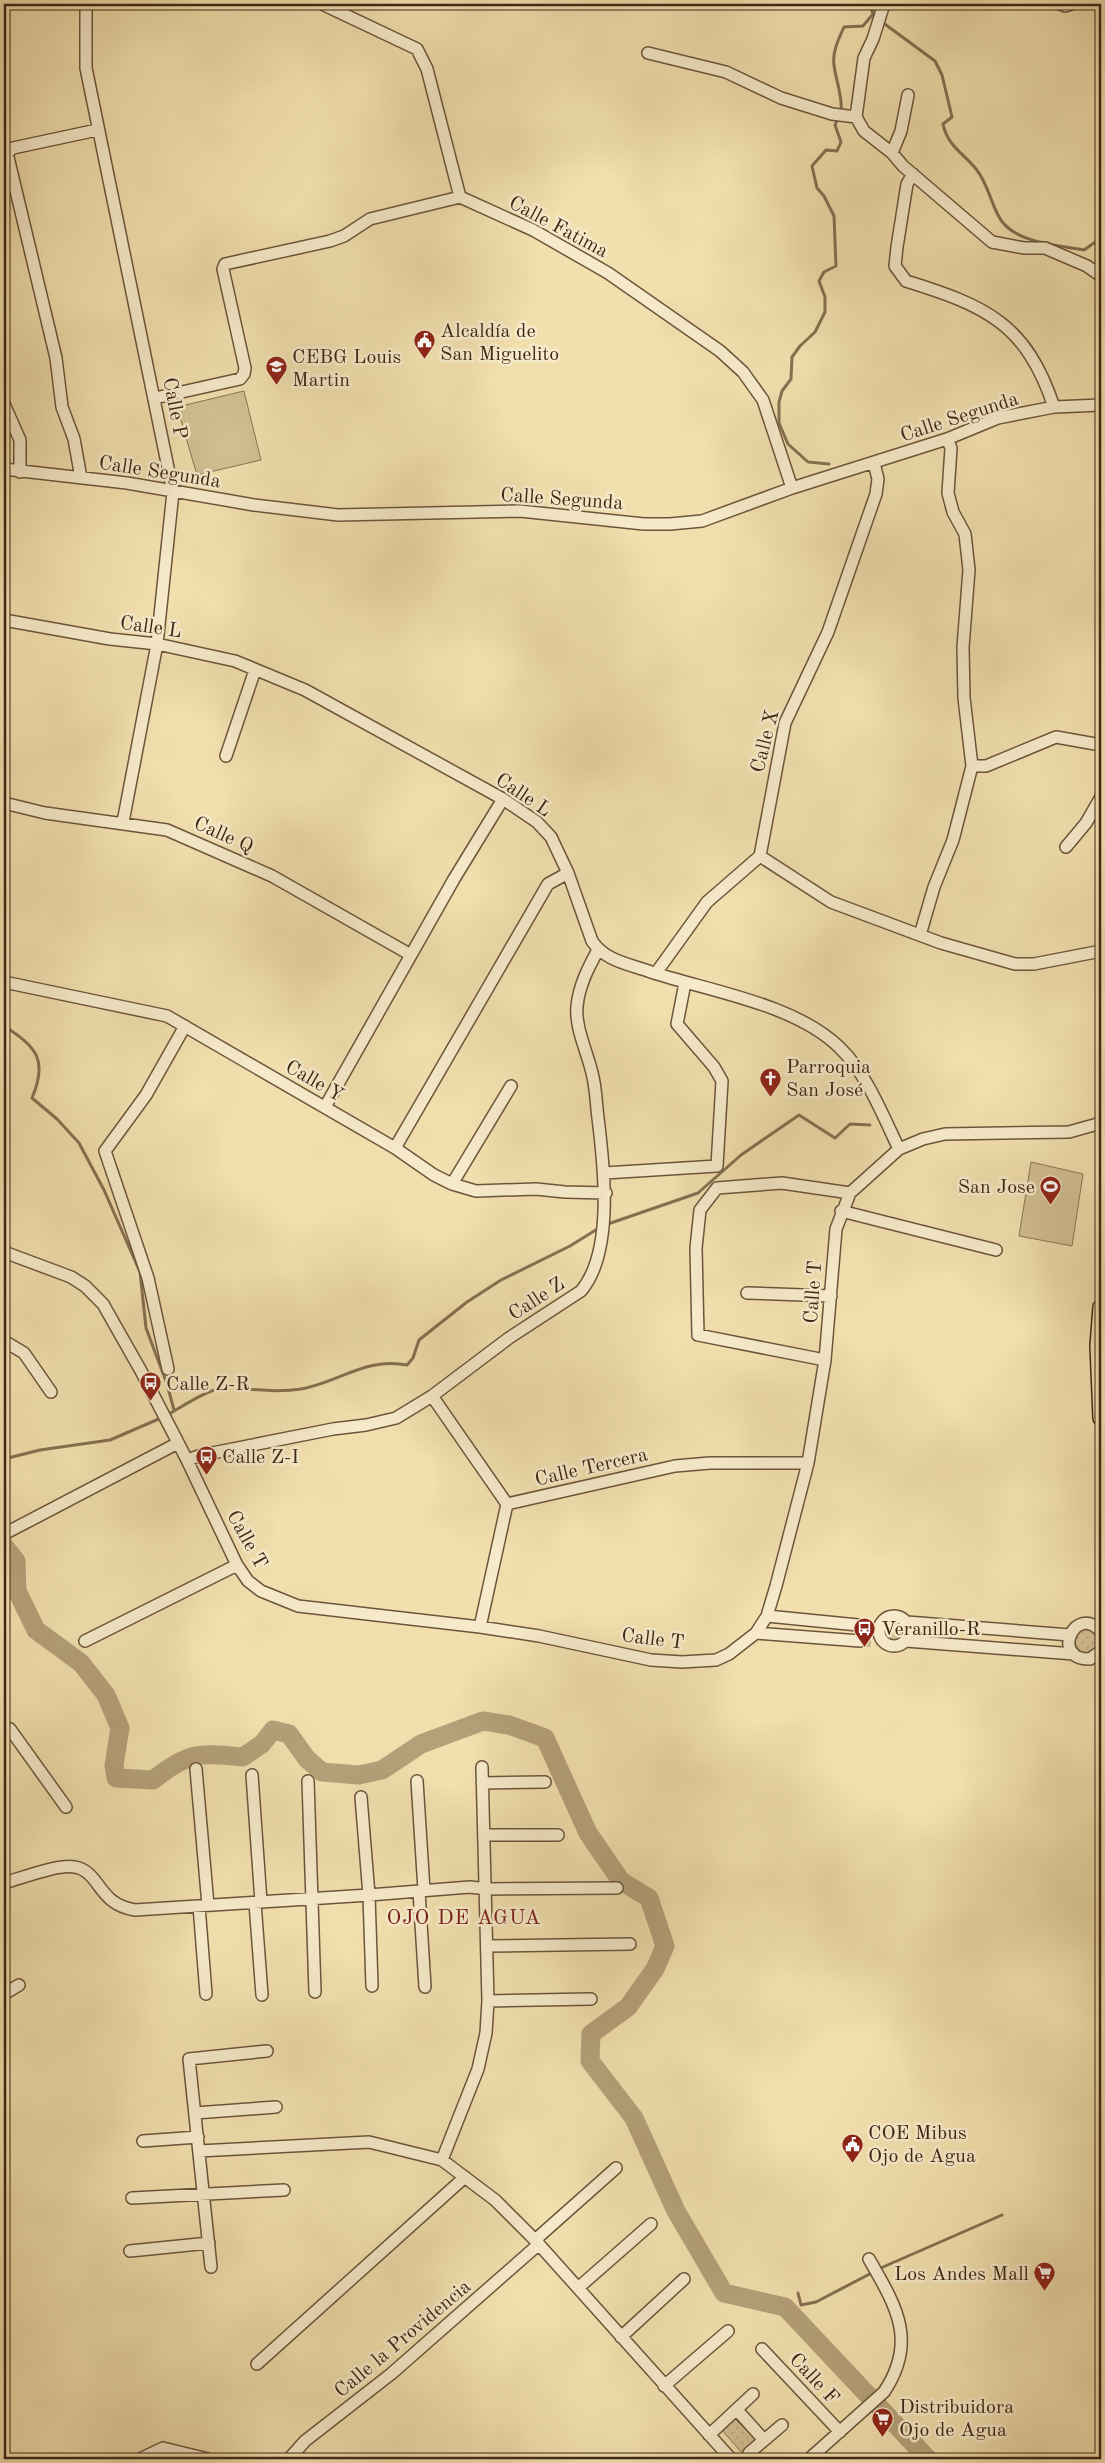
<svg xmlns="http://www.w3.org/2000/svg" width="1105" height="2463" viewBox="0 0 1105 2463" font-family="'Old Standard TT',serif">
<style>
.grass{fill:url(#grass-tufts);stroke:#897454}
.park{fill:url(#park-dots);stroke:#897454}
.garden{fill:#d3c093;stroke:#897454}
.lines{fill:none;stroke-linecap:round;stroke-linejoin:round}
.stream{stroke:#857051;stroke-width:3}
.river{stroke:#b4a079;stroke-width:19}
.minor-tunnel{stroke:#cdba8f;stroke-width:11;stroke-dasharray:11 5.5;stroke-linecap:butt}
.minor-casing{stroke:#6c553b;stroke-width:14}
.major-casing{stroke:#3f2715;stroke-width:18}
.minor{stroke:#f6eaca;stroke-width:11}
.major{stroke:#f1dfad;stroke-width:15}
.labels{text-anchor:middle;stroke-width:5;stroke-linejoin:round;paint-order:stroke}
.street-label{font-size:20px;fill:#3f2715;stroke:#f6eaca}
.poi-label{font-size:20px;fill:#3f2715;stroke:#f6eaca;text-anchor:start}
.neighbourhood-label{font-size:21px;letter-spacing:1px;fill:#7a1f14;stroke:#f6eaca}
</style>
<defs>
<pattern id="grass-tufts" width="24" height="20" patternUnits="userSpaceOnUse" patternTransform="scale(1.25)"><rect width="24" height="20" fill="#d3c093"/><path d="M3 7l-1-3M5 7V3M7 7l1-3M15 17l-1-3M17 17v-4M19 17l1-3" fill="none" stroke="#b6a57e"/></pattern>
<pattern id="park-dots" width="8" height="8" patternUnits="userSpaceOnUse" patternTransform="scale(1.25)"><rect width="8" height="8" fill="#d3c093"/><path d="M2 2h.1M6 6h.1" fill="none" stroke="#b6a57e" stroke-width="1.8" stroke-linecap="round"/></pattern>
</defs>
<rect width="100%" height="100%" fill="#f1dfad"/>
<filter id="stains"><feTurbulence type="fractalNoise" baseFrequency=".004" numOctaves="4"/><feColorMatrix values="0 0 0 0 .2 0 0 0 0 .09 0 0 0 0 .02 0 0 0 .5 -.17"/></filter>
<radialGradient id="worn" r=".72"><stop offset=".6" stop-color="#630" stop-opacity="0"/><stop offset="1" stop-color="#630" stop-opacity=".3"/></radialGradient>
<path class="grass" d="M882 1631a12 12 0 1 1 24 0a12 12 0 1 1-24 0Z"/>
<path class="park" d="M1075 1641a12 12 0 1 1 24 0a12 12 0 1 1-24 0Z
M735,2419L756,2440L742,2453L722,2430Z"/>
<path class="garden" d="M244,391L261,460L197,475L177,407Z
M1031,1162L1083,1174L1072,1246L1019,1236Z"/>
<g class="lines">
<path class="stream" d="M870,4L873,14
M882,22L935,61L942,75L952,117L943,124C947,145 963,153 976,169C987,182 990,200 998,215C1011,243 1057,245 1084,250L1101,238
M841,113C843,96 836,82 834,65C832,52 839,38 844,27L863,26L873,14
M829,464L808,462L788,444L779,423V402L782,391L791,379L792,357L800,346L815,332L825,312V297L819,281L824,272L836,266L834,216L824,196L817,188L812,166L826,150L837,151L841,142L835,125L838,118
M4,1026C37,1047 48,1060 32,1098L57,1119L79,1143L104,1190L140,1272L146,1328L167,1384L174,1410
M605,1225L698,1193L741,1155L799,1115L835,1138L850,1124L870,1125
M167,1415C185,1405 205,1391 225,1387C232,1385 241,1389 248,1389C266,1391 283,1392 301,1389C339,1382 366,1357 407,1365L413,1358L419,1340L467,1302L501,1280L570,1246L599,1228
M4,1459L40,1450L110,1440L161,1418
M798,2293L801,2305L816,2302L883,2267L1002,2215"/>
<path class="river" d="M4,1546L16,1561L17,1591L36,1630L81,1663L106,1695L120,1728L114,1765L116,1778L153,1780C189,1751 199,1753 243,1757L262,1744L273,1730L289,1734L307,1759L322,1772L359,1775L382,1770L421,1744L483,1721L509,1725L545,1738L588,1833L621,1881L649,1898L665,1946L655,1969L628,2007L591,2034L590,2061L634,2118L676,2211L724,2293L785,2307L928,2459"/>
<path class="minor-tunnel" d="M858,1625H872
M860,1641L877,1642"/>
<defs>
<path id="minor" d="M86,4V68L173,492L157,644L123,822
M322,4L417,49L427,69L460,197
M884,4L873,39L864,58L856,117L864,131L892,153L903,166L992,242L1024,248H1045L1087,266L1101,276
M1060,4L1065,6L1071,4
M648,53L726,72L781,98L832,114L856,117
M892,153L901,131L908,95
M913,174L907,184L897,247L895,266L906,281C986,306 1026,323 1054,407
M460,197L533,230L608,273L720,351L743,372L763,400L792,488
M155,398L240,379L244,374L245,368L223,269L225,264L330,241L344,236L370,219L460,197
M4,404L20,440V472
M4,469L127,483L254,505L338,515L520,511L644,524H670L702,521L792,488L947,439L998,418L1054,407L1101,405
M81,478L74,439L62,407L56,358L7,153L13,148L97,130
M4,620L110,639L157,644L235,661L305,690L503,799L537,822L551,837L568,873L592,941C605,961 629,964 651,972C709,991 796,1004 840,1048C867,1074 883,1116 899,1149
M226,756L255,670
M972,766H986L1056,737L1101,745
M4,803L45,813L167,830L272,876L411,955
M1066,847L1086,823L1101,797
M760,856L831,902L941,943L1015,964H1034L1101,951
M920,935L934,887L953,840L972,766L964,698L963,647L969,570L965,534L953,512L948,493L951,448L947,439
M656,973L707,902L760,856L785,723L828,632L876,494L878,479L874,463
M4,982L167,1016L395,1148L434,1175L452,1184L476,1191L536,1189L565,1192L606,1193
M325,1107L454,879L503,799
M395,1148L548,884L568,873
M605,1173L717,1166L722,1081L714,1067L677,1024L685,983
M452,1184L511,1086
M841,1211L996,1250
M4,1252L71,1277L85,1286L103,1304L141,1371L187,1460L237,1565L248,1581L261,1591L298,1606L480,1627L539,1636L651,1660L682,1662L716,1660L729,1654L756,1633L767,1616L776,1586L808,1463L825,1360L836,1229L850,1193L899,1149L923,1139L945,1134L1069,1132L1101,1123
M747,1293L831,1296
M4,1341L24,1353L51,1392
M825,1360L698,1335L696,1248L700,1210L717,1188L782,1183L850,1193
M168,1369L148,1278L105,1151L146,1095L185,1026
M432,1396L507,1504
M187,1460L202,1455L333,1429L366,1425L396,1418L432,1396L509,1338L581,1291C614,1252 604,1166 598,1118C596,1103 596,1087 592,1073C587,1051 575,1028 577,1006C579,986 588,968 598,950
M507,1504L675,1466L710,1463H808
M4,1534L178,1443
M879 1631a15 15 0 1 1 30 0a15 15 0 1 1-30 0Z
M767,1616L858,1625
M907,1622L1070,1635
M480,1627L507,1504
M1101,1632C1076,1602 1049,1660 1090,1659L1101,1651
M756,1633L860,1641
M85,1641L237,1565
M906,1641L1074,1654
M4,1727L10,1729L66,1807
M196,1769L208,1905
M252,1775L261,1902
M308,1781L315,1992
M417,1781L424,1890
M482,1783L545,1782
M361,1797L369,1895L372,1986
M485,1835H558
M4,1883C22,1878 57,1864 75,1867C101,1872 97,1904 135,1910L369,1895L470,1887L487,1889L617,1888
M419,1891L425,1987
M255,1903L262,1995
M199,1906L206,1994
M487,1946L630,1944
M4,1994L19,1985
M488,2001L591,1999
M195,2113L276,2107
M143,2141L198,2137
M199,2151L369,2142L442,2160L495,2200L535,2240L731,2459
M442,2160L478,2069L486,2033L488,2001L482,1767
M132,2198L284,2190
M535,2240L616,2168
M130,2251L209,2243
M211,2267L189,2059L267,2051
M578,2288L651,2224
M621,2337L684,2279
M762,2349L840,2432
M257,2364L465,2177
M664,2386L728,2331
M737,2410L764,2440
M709,2435L753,2394
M749,2453L782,2425
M140,2459L163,2448L208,2459
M289,2459L305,2441L391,2374L539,2244
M809,2459L884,2392C918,2341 896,2306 869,2259"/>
<path id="major" d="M1101,1307L1098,1346L1101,1418"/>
</defs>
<use href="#minor" class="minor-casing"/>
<use href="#major" class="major-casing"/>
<use href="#minor" class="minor"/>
<use href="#major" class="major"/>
</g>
<defs>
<symbol id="civic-pin" viewBox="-11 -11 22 30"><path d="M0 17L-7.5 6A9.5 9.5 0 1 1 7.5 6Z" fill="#8f2418" stroke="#f6eaca"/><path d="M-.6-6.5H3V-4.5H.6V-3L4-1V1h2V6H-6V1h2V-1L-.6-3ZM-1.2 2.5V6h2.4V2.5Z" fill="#fff"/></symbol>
<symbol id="school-pin" viewBox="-11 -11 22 30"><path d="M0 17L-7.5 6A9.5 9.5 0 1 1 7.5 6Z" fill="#8f2418" stroke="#f6eaca"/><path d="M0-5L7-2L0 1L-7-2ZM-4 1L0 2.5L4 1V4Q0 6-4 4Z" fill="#fff"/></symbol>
<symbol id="church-pin" viewBox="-11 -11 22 30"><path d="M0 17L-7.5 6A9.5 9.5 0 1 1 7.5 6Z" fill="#8f2418" stroke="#f6eaca"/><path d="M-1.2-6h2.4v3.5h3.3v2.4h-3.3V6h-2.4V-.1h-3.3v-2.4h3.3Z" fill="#fff"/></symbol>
<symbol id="stadium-pin" viewBox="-11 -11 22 30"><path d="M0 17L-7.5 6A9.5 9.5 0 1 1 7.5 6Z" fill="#8f2418" stroke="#f6eaca"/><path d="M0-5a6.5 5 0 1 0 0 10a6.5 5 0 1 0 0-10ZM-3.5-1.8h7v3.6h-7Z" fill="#fff"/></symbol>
<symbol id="bus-pin" viewBox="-11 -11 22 30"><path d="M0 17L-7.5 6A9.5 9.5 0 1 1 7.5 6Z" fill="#8f2418" stroke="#f6eaca"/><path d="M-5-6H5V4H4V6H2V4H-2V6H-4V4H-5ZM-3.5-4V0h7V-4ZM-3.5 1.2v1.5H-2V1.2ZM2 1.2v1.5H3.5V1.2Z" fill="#fff"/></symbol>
<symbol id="supermarket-pin" viewBox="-11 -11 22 30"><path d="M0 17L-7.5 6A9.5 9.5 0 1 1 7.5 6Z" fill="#8f2418" stroke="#f6eaca"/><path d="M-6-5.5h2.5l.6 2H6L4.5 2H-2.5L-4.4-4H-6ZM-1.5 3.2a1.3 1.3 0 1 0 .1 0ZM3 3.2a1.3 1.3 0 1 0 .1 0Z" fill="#fff"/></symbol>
</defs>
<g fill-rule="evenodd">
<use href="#civic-pin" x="412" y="328" width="25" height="34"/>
<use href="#school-pin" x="264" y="354" width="25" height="34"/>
<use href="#church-pin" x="758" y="1066" width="25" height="34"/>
<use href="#stadium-pin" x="1038" y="1174" width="25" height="34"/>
<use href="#bus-pin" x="138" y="1370" width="25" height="34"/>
<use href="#bus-pin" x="194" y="1444" width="25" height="34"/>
<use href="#bus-pin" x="852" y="1616" width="25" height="34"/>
<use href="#civic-pin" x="840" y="2132" width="25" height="34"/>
<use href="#supermarket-pin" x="1032" y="2260" width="25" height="34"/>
<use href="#supermarket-pin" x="870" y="2406" width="25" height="34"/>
</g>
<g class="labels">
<g class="street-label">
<text transform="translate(559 226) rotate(28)" y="7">Calle Fatima</text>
<text transform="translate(176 408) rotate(79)" y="7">Calle P</text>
<text transform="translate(959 416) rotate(-18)" y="7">Calle Segunda</text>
<text transform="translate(160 471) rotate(9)" y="7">Calle Segunda</text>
<text transform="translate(562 498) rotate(4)" y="7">Calle Segunda</text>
<text transform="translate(151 626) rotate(8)" y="7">Calle L</text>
<text transform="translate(764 741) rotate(-76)" y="7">Calle X</text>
<text transform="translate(524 794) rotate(34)" y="7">Calle L</text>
<text transform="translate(224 834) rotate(24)" y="7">Calle Q</text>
<text transform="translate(315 1080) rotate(30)" y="7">Calle Y</text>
<text transform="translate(812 1292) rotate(-86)" y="7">Calle T</text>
<text transform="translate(536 1298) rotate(-33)" y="7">Calle Z</text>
<text transform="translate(591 1466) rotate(-13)" y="7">Calle Tercera</text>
<text transform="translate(248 1539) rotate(61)" y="7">Calle T</text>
<text transform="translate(653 1638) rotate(7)" y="7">Calle T</text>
<text transform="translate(402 2338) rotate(-40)" y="7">Calle la Providencia</text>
<text transform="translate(815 2378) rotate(47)" y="7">Calle F</text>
</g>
<g class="poi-label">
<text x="440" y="337">Alcaldía de<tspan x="440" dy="23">San Miguelito</tspan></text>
<text x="292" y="363">CEBG Louis<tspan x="292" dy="23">Martin</tspan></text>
<text x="786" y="1073">Parroquia<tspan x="786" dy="23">San José</tspan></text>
<text x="1035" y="1193" text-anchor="end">San Jose</text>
<text x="166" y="1390">Calle Z-R</text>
<text x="222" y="1463">Calle Z-I</text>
<text x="881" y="1635">Veranillo-R</text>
<text x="868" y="2139">COE Mibus<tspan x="868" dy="23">Ojo de Agua</tspan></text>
<text x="1029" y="2280" text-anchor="end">Los Andes Mall</text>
<text x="899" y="2413">Distribuidora<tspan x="899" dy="23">Ojo de Agua</tspan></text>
</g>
<g class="neighbourhood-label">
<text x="464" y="1924">OJO DE AGUA</text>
</g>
</g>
<rect width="1105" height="2463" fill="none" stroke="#f1dfad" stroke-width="20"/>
<rect x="5" y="5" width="1095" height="2453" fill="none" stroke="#3f2715" stroke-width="2.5"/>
<rect x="10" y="10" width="1085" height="2443" fill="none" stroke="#3f2715"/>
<rect width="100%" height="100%" filter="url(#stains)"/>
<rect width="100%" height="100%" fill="url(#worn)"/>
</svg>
